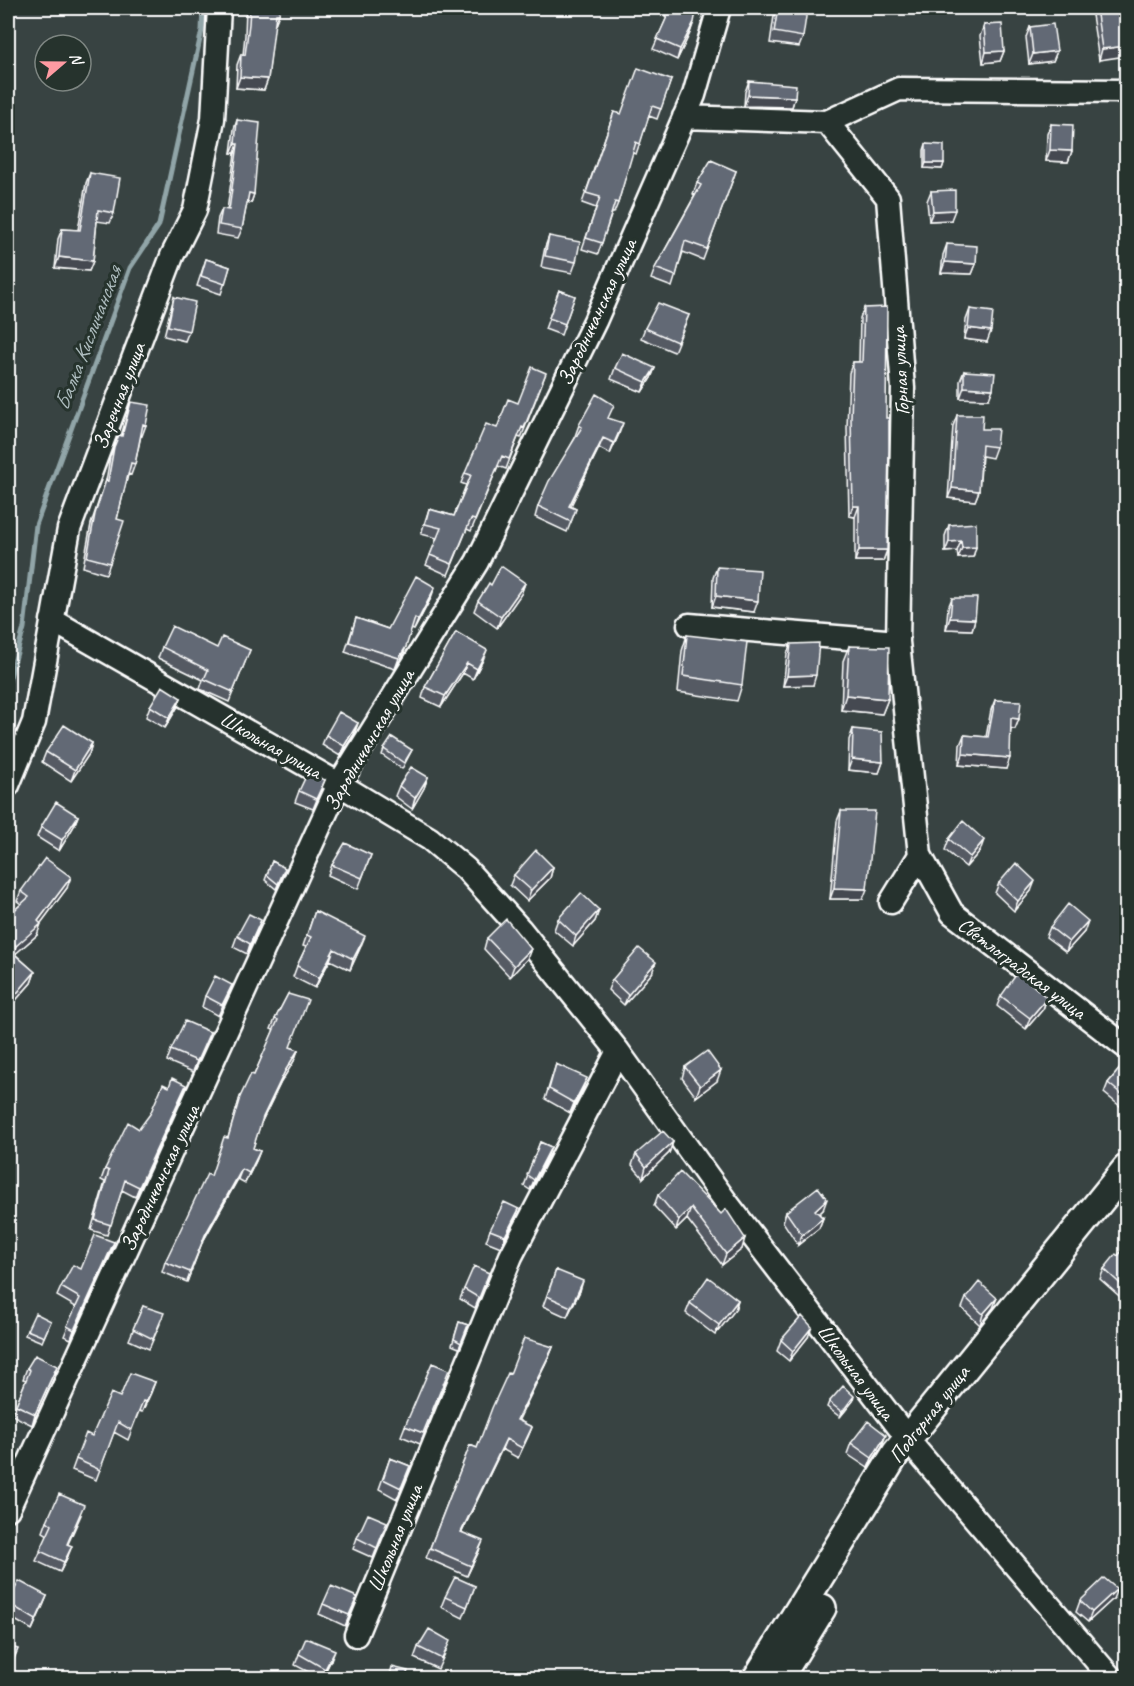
<svg xmlns="http://www.w3.org/2000/svg" width="1134" height="1686" viewBox="0 0 1134 1686" font-family="Caveat,sans-serif">
<style>
.lines{fill:none;stroke-linecap:round;stroke-linejoin:round}
.stream{stroke:#91a5a8;stroke-width:5}
.minor-casing{stroke:#fff;stroke-width:27}
.tertiary-casing{stroke:#fff;stroke-width:32}
.minor{stroke:#26332d;stroke-width:22}
.tertiary{stroke:#26332d;stroke-width:27}
.wall{fill:#545a64;stroke:#fff;stroke-width:1.5}
.shaded-wall{fill:#454a51;stroke:#fff;stroke-width:1.5}
.building{fill:#626974;stroke:#fff;stroke-width:1.5}
.labels{text-anchor:middle;stroke-width:6;stroke-linejoin:round;paint-order:stroke}
.street-label{font-size:21px;fill:#fff;stroke:#26332d}
.water-label{font-size:22px;font-style:italic;fill:#adbcbe;stroke:#26332d}
</style>
<rect width="100%" height="100%" fill="#384342"/>
<filter id="ink" filterUnits="userSpaceOnUse"><feTurbulence type="fractalNoise" baseFrequency=".0167" numOctaves="2"/><feDisplacementMap in="SourceGraphic" scale="12" xChannelSelector="R" yChannelSelector="G"/><feConvolveMatrix kernelMatrix="1 2 1 2 8 2 1 2 1" color-interpolation-filters="sRGB"/></filter>
<g filter="url(#ink)">
<g class="lines">
<path class="stream" d="M8,684L24,628L36,525L130,268L159,225L202,30L203,8"/>
<defs>
<path id="minor" d="M684,117L827,122L899,89L1126,91
M827,122L888,198L903,388L898,642L920,855L952,913L1126,1047
M52,620L339,784L430,839L466,869L520,929L618,1051L727,1203L918,1452L1111,1678
M689,625L898,642
M8,785L34,722L69,529L172,256L195,210L213,119L219,8
M891,902L920,855
M8,1509L339,784L477,562L595,321L694,95L719,8
M356,1635L511,1256L618,1051"/>
<path id="tertiary" d="M757,1678L896,1453L1126,1169
M779,1678L822,1608"/>
</defs>
<use href="#minor" class="minor-casing"/>
<use href="#tertiary" class="tertiary-casing"/>
<use href="#minor" class="minor"/>
<use href="#tertiary" class="tertiary"/>
</g>
<path class="wall" d="M246,8H280L279,14L275,24H274L268,79L264,90L236,88L237,65L241,54L243,55L245,35Z
M667,8H697L690,33L677,60L653,49L667,17L665,16Z
M777,8H793L803,37L799,47L770,43L774,16Z
M1095,8H1126L1099,60L1092,15Z
M984,25L1004,51L1000,61L983,63L980,36Z
M1030,27L1057,51L1053,61L1029,64L1026,37Z
M671,80L657,119L649,116L636,154L632,153L618,203L614,213H612L598,254L582,249L596,208L582,203L614,112L621,114Z
M749,81L795,97L792,107L744,106L745,92Z
M237,120L254,194L251,203L247,202L242,229L238,238L216,234L218,218L222,209L227,210L235,153H231L234,129Z
M1051,124L1072,151L1068,162L1046,161L1047,134Z
M926,144L944,163L942,169L924,168V150Z
M736,171L703,260L683,252L672,287L651,279L655,268L695,195L693,194L697,183Z
M90,173L114,213L110,223L97,221L93,261L89,271L55,268L58,239L62,229L78,230L86,183Z
M931,191L951,220L929,221L927,201Z
M549,236L576,262L572,273L541,267L545,247Z
M947,244L976,264L972,274L941,273L943,255Z
M206,259L230,267L221,294L197,286Z
M559,290L575,296L561,335L545,329Z
M174,297L189,331L185,341L164,336L171,308Z
M864,308L886,418L887,550L883,561H855V517L849,516L847,428L849,373L853,362H859L860,318Z
M970,309L987,342L964,339L966,320Z
M689,315L674,352L641,338L645,328Z
M615,368H655L651,378L642,392L611,379Z
M964,371L989,399L960,398V381Z
M546,373L521,438L518,437L506,469L498,466L471,531L467,529L448,575L426,565L437,538L421,534L429,509L454,516L466,485L461,483L465,473L497,428Z
M131,402L146,425L142,436L141,435L135,464L131,475L128,474L117,519L110,563L106,574L83,567L91,524L102,491L106,481L110,457L119,435L121,436Z
M957,415L982,429L996,447L992,458L982,456L979,491L975,501L948,498L953,426Z
M609,419L619,434L610,454L599,448L570,506L576,509L567,532L535,517L538,506L576,436H575L579,425Z
M949,525L976,547L973,557L958,558L957,551L945,552V536Z
M717,567L754,612L712,607L713,578Z
M525,583L521,594L497,628L474,611L478,601L491,585Z
M431,598L414,630L411,629L402,657L395,669L345,652L356,618L388,629Z
M952,598L975,619L972,630L946,629L948,608Z
M456,632L483,660L473,679L463,673L441,707L422,698L425,687Z
M687,635L742,685L737,701L678,692L682,651Z
M791,644L813,685L783,686L787,654Z
M849,646L888,699L882,714L841,710L843,661Z
M162,647L217,648L250,650L229,702L200,689L203,680L158,658Z
M181,698L177,708L165,728L146,717L150,706Z
M995,700L1019,719L1015,729H1011L1006,769L959,765L960,745L964,735L986,737L991,710Z
M358,723L354,734L340,756L322,745L326,735Z
M853,729L883,762L879,773L848,770L849,740Z
M92,743L89,754L71,781L42,762L46,752Z
M384,749L412,750L402,769L382,755Z
M428,777L424,788L412,809L395,796L399,786Z
M325,780L313,809L295,802L299,791Z
M841,811L863,899H830L837,821Z
M78,816L74,826L59,851L37,837L41,827Z
M949,839L980,851L966,867L945,850Z
M371,855L358,889L328,875L332,865Z
M272,861L285,868L276,889L265,880Z
M553,867L550,878L527,901L510,885L514,875Z
M999,883L1031,891L1014,911L995,893Z
M67,888L40,924L37,935L15,954L35,972L31,983L8,1009V957L10,954L8,950V916L21,904L17,901L21,891Z
M599,910L595,921L573,946L554,930L558,919Z
M315,911L361,946L350,970L330,960L315,988L293,977L297,966L306,947L303,946Z
M1050,927L1084,932L1066,952L1046,937Z
M257,930L247,954L233,947L237,936Z
M487,938L527,959L510,977L484,949Z
M652,973L624,1005L608,990L612,980Z
M232,985L218,1016L202,1007L205,996Z
M288,994L290,1047L298,1050L294,1061L281,1082L260,1125L253,1148L260,1151L256,1161L245,1183L238,1179L201,1245L187,1282L162,1272L165,1262L211,1176L228,1138L240,1097L254,1075L274,1030L271,1029L275,1019Z
M1001,996L1047,998L1043,1009L1026,1029L997,1006Z
M210,1032L193,1072L167,1061L171,1050Z
M1126,1061V1111L1104,1093L1108,1083Z
M556,1064L583,1088L570,1113L545,1099Z
M685,1067L717,1081L696,1097L682,1078Z
M182,1096L135,1197L122,1190L107,1235L91,1230L105,1182L101,1180L105,1169L139,1129Z
M540,1142L551,1147L547,1157L530,1190L524,1186Z
M673,1142L669,1153L643,1178L632,1165L636,1154Z
M658,1195L721,1214L742,1249L722,1265L687,1219L676,1230L654,1206Z
M823,1210L819,1214L823,1218L819,1228L798,1245L783,1222L786,1212Z
M515,1219L501,1247L486,1241L490,1230Z
M114,1242L111,1251L71,1339L64,1336L76,1307L57,1296L61,1287Z
M1126,1245V1302L1100,1279L1104,1269L1118,1256Z
M556,1270L580,1291L567,1317L543,1306Z
M489,1273L475,1308L460,1299L464,1289Z
M966,1298L993,1308L980,1325L962,1308Z
M738,1300L735,1310L715,1335L686,1313L690,1303Z
M143,1306L160,1324L149,1349L129,1340Z
M51,1321L42,1342L25,1335L27,1330Z
M459,1322L468,1325L459,1348L452,1345Z
M808,1337L789,1361L777,1351L781,1340Z
M553,1347L549,1357L518,1420L532,1427L518,1458L502,1449L462,1532L479,1551L467,1576L426,1558L470,1445L477,1448L510,1374Z
M27,1368L54,1377L32,1425L12,1415L26,1380L23,1379Z
M446,1380L420,1444L401,1436L405,1426Z
M155,1382L142,1412L139,1411L128,1440L114,1432L96,1480L72,1470L76,1459L120,1397Z
M853,1401L840,1417L827,1407L829,1402Z
M851,1443L882,1446L868,1468L847,1454Z
M390,1458L410,1466L397,1499L379,1489Z
M81,1515L68,1544V1556L60,1572L36,1561L48,1535L43,1532L47,1521Z
M383,1533L373,1558L353,1549L357,1538Z
M475,1586L463,1618L441,1607L445,1597Z
M47,1596L32,1630L8,1616V1603Z
M357,1597L345,1626L319,1614L323,1604Z
M1113,1599L1088,1622L1076,1612L1080,1601Z
M418,1647L446,1651L438,1669L414,1658Z
M299,1654L331,1660L322,1678H320L295,1665Z"/>
<path class="shaded-wall" d="M126,8H156L155,9Z
M812,8H831L830,10H811Z
M276,14H279L275,24H272Z
M694,22L690,33L677,60L680,49Z
M1126,46V56L1099,60L1102,49Z
M1004,51L1000,61L983,63L986,52Z
M1057,51L1053,61L1029,64L1033,54Z
M240,77L268,79L264,90L236,88Z
M748,95L795,97L792,107L744,106Z
M235,144H238L235,153H231Z
M1050,150L1072,151L1068,162L1046,161Z
M926,163H944L942,169L924,168Z
M249,193L254,194L251,203L245,202Z
M955,210L951,220L929,221L933,211Z
M59,257L93,261L89,271L55,268Z
M945,262L976,264L972,274L941,273Z
M968,328L991,331L987,342L964,339Z
M655,368L651,378L642,392L646,382Z
M964,387L993,389L989,399L960,398Z
M623,423L619,434L610,454L614,443Z
M603,438L599,448L566,516L569,506Z
M952,488L979,491L975,501L948,498Z
M853,506H859L855,517L849,516Z
M961,541L957,551L945,552L949,542Z
M976,547L973,557L958,558L962,548Z
M859,550H887L883,561H855Z
M525,583L521,594L497,628L501,617Z
M435,587L431,598L414,630L418,620Z
M716,596L758,601L754,612L712,607Z
M950,618L975,619L972,630L946,629Z
M406,647L402,657L395,669L399,658Z
M487,650L483,660L473,679L477,669Z
M467,663L463,673L441,707L445,696Z
M816,675L813,685L783,686L787,676Z
M846,695L888,699L882,714L841,710Z
M181,698L177,708L165,728L169,718Z
M1011,718L1019,719L1015,729L1007,728Z
M358,723L354,734L340,756L344,746Z
M92,743L89,754L71,781L75,770Z
M963,754L1010,758L1006,769L959,765Z
M852,759L883,762L879,773L848,770Z
M428,777L424,788L412,809L415,798Z
M78,816L74,826L59,851L62,840Z
M984,840L980,851L966,867L970,857Z
M553,867L550,878L527,901L531,890Z
M71,877L67,888L38,927L41,924L37,935L13,956L16,946L38,921Z
M1035,881L1031,891L1014,911L1018,901Z
M834,888L867,889L863,899H830Z
M599,910L595,921L573,946L576,936Z
M261,920L257,930L247,954L250,944Z
M1088,921L1084,932L1066,952L1069,942Z
M365,936L361,946L350,970L353,959Z
M334,949L330,960L315,988L319,978Z
M531,949L527,959L510,977L514,966Z
M656,962L652,973L624,1005L628,995Z
M35,972L31,983L8,1009L12,999Z
M1047,998L1043,1009L1026,1029L1030,1018Z
M210,1032L206,1042L193,1072L197,1061Z
M298,1050L294,1061L281,1082L259,1127L263,1117L285,1071Z
M721,1070L717,1081L696,1097L700,1086Z
M587,1078L583,1088L570,1113L574,1103Z
M186,1085L182,1096L135,1197L139,1187Z
M673,1142L669,1153L643,1178L646,1167Z
M551,1147L547,1157L530,1190L534,1180Z
M260,1151L256,1161L245,1183L249,1173Z
M242,1169L238,1179L201,1245L187,1282L205,1235Z
M827,1199L823,1210L811,1221L815,1210Z
M691,1208L687,1219L676,1230L679,1220Z
M519,1209L515,1219L501,1247L505,1236Z
M823,1218L819,1228L798,1245L802,1235Z
M745,1238L742,1249L722,1265L726,1254Z
M114,1242L111,1251L71,1339L74,1330Z
M583,1281L580,1291L567,1317L571,1307Z
M997,1298L993,1308L980,1325L983,1314Z
M738,1300L735,1310L715,1335L719,1325Z
M812,1327L808,1337L789,1361L793,1351Z
M553,1347L549,1357L514,1430L517,1420Z
M57,1366L54,1377L32,1425L35,1414Z
M155,1382L151,1393L142,1412L146,1402Z
M854,1396L853,1401L840,1417L842,1412Z
M532,1427L528,1437L518,1458L522,1448Z
M886,1435L882,1446L868,1468L872,1458Z
M506,1439L502,1449L457,1542L461,1532Z
M483,1541L479,1551L467,1576L471,1566Z
M72,1546L68,1556L60,1572L64,1562Z
M1117,1589L1113,1599L1088,1622L1092,1612Z
M47,1596L43,1606L32,1630L36,1620Z
M18,1649L14,1659L8,1672V1670Z
M335,1650L331,1660L322,1678L325,1669Z"/>
<path class="building" d="M250,8H280L279,14H276L268,79L240,77L241,54L245,55L249,24Z
M671,8H697L694,22L680,49L657,39Z
M778,8H793L807,10L803,37L774,32Z
M1096,8H1126V46L1102,49Z
M1002,24L1004,51L986,52L984,25Z
M1053,24L1057,51L1033,54L1030,27Z
M638,68L671,80L661,109L652,106L640,144L636,142L618,203L615,202L602,243L586,238L600,197L586,193L614,112L621,114Z
M749,81L796,85L795,97L748,95Z
M237,120L260,123L254,194L249,193L242,229L219,225L222,209L229,210L238,144H235Z
M1051,124L1073,125L1072,151L1050,150Z
M926,144L944,145V163H926Z
M711,160L736,171L707,249L685,241L676,276L655,268L701,185L697,183Z
M90,173L120,178L114,213L98,210L93,261L59,257L62,229L80,230Z
M955,190V210L933,211L931,191Z
M549,236L580,242L576,262L545,256Z
M947,244L977,246L976,264L945,262Z
M206,259L230,267L225,284L201,276Z
M559,290L575,296L565,324L549,318Z
M174,297L195,302L189,331L168,326Z
M658,303L689,315L677,342L645,328Z
M887,307L886,418H889V449L887,550H859V506H853L851,418L853,362H862L864,308Z
M970,309L993,312L991,331L968,328Z
M622,353L655,368L646,382L615,368Z
M532,367L546,373L524,428L522,427L509,459L502,456L475,520L471,519L452,564L430,555L441,528L425,524L429,509L454,516L471,475L465,473L486,424L497,428L508,399L518,403Z
M964,371L995,373L993,389L964,387Z
M596,394L614,405L608,418L623,423L614,443L603,438L569,506L576,509L571,522L538,506L549,481L582,427L579,425Z
M131,402L150,405L146,425L143,424L135,464L131,463L117,519L124,521L110,563L87,557L95,514L106,480L108,481L114,447L119,435L122,436Z
M957,415H983L982,429H998L996,447L982,445L979,491L952,488Z
M976,523V547L962,548L961,541L949,542V525Z
M501,566L525,583L501,617L478,601L489,583L491,585Z
M717,567L760,570L758,601L716,596Z
M416,576L435,587L418,620L415,618L406,647L399,658L349,642L356,618L388,629Z
M952,598H977L975,619L950,618Z
M172,626L217,648L222,637L250,650L233,692L204,679L208,670L162,647Z
M456,632L487,650L477,669L467,663L445,696L425,687Z
M687,635L747,642L742,685L683,676Z
M819,643L816,675L787,676L791,644Z
M849,646L889,647L888,699L846,695Z
M162,686L181,698L169,718L150,706Z
M995,700L1021,701L1019,719L1011,718L1010,758L963,754L964,735L988,737Z
M339,712L358,723L344,746L326,735Z
M64,725L92,743L75,770L46,752Z
M853,729L882,732L883,762L852,759Z
M392,737L412,750L404,763L384,749Z
M411,767L428,777L415,798L399,786Z
M308,772L325,780L316,799L299,791Z
M56,802L78,816L62,840L41,827Z
M841,811H875L867,889L834,888Z
M963,821L984,840L970,857L949,839Z
M345,843L371,855L362,878L332,865Z
M536,850L553,867L531,890L514,875Z
M45,858L71,877L38,921L41,924L16,946L8,936V916L29,897L21,891Z
M272,861L285,868L278,884L267,875Z
M1016,863L1035,881L1018,901L999,883Z
M581,893L599,910L576,936L558,919Z
M1068,904L1088,921L1069,942L1050,927Z
M315,911L365,936L353,959L334,949L319,978L297,966L311,937L307,935Z
M249,914L261,920L250,944L237,936Z
M506,919L531,949L514,966L487,938Z
M639,948L656,962L628,995L612,980Z
M12,952L35,972L12,999L8,995V957Z
M1018,972L1047,998L1030,1018L1001,996Z
M215,976L232,985L222,1005L205,996Z
M288,994L308,1000L290,1047L298,1050L285,1071L263,1117L253,1148L260,1151L249,1173L242,1169L205,1235L190,1272L165,1262L207,1174L211,1176L224,1137L228,1138L240,1097L251,1074L254,1075L278,1020L275,1019Z
M185,1021L210,1032L197,1061L171,1050Z
M707,1051L721,1070L700,1086L685,1067Z
M1126,1061V1098L1108,1083Z
M556,1064L587,1078L574,1103L549,1089Z
M172,1078L186,1085L139,1187L125,1180L111,1225L95,1220L109,1171L105,1169L128,1122L139,1129L150,1114L163,1084L169,1087Z
M663,1131L673,1142L646,1167L636,1154Z
M540,1142L551,1147L534,1180L527,1175Z
M680,1172L721,1214L726,1209L745,1238L726,1254L691,1208L679,1220L658,1195Z
M818,1187L827,1199L815,1210L823,1218L802,1235L786,1212Z
M504,1202L519,1209L505,1236L490,1230Z
M95,1235L114,1242L74,1330L67,1326L80,1298L61,1287L73,1265L81,1269Z
M1126,1245V1289L1104,1269L1116,1254L1118,1256Z
M474,1266L489,1273L479,1298L464,1289Z
M556,1270L583,1281L571,1307L547,1296Z
M708,1277L738,1300L719,1325L690,1303Z
M979,1282L997,1298L983,1314L966,1298Z
M143,1306L164,1313L153,1339L133,1329Z
M35,1313L51,1321L44,1337L27,1330Z
M802,1316L812,1327L793,1351L781,1340Z
M459,1322L468,1325L461,1343L454,1339Z
M524,1338L553,1347L517,1420L532,1427L522,1448L506,1439L461,1532L483,1541L471,1566L430,1548L470,1445L477,1448L492,1408L508,1373L510,1374Z
M35,1355L57,1366L35,1414L16,1405L30,1370L27,1368Z
M432,1363L449,1370L423,1433L405,1426Z
M130,1373L155,1382L146,1402L143,1401L131,1430L118,1422L100,1470L76,1459L86,1433L92,1436L111,1393L120,1397Z
M843,1386L854,1396L842,1412L829,1402Z
M868,1421L886,1435L872,1458L851,1443Z
M390,1458L410,1466L401,1488L383,1479Z
M59,1494L84,1505L67,1544L72,1546L64,1562L40,1551L52,1525L47,1521Z
M368,1514L387,1522L377,1548L357,1538Z
M455,1577L475,1586L467,1607L445,1597Z
M1104,1578L1117,1589L1092,1612L1080,1601Z
M19,1581L47,1596L36,1620L8,1603Z
M331,1586L357,1597L349,1615L323,1604Z
M429,1629L450,1641L442,1659L418,1647Z
M306,1638L335,1650L325,1669L299,1654Z
M8,1646L18,1649L8,1670Z
M392,1667L408,1671L405,1678H389Z"/>
</g>
<g class="labels">
<g class="street-label">
<text transform="translate(597 312) rotate(-65)" y="7">Зародничанская улица</text>
<text transform="translate(900 371) rotate(-93)" y="7">Горная улица</text>
<text transform="translate(119 396) rotate(-69)" y="7">Заречная улица</text>
<text transform="translate(369 740) rotate(-60)" y="7">Зародничанская улица</text>
<text transform="translate(271 745) rotate(30)" y="7">Школьная улица</text>
<text transform="translate(1022 968) rotate(37)" y="7">Светлоградская улица</text>
<text transform="translate(160 1178) rotate(-65)" y="7">Зародничанская улица</text>
<text transform="translate(856 1372) rotate(53)" y="7">Школьная улица</text>
<text transform="translate(929 1414) rotate(-52)" y="7">Подгорная улица</text>
<text transform="translate(395 1538) rotate(-68)" y="7">Школьная улица</text>
</g>
<g class="water-label">
<text transform="translate(87 338) rotate(-69)" y="8">Балка Кисличанская</text>
</g>
</g>
<rect width="1134" height="1686" fill="none" stroke="#26332d" stroke-width="30"/>
<rect x="15" y="15" width="1104" height="1656" fill="none" stroke="#fff" stroke-width="2" filter="url(#ink)"/>
<g transform="translate(63 63) rotate(70)"><circle r="28" fill="#26332d" stroke="#7d8581" stroke-width="1.5"/>
<path d="M0-4.5L10 22L0 15L-10 22Z" fill="#ff9aa2"/>
<text y="-9" font-size="16" font-weight="bold" text-anchor="middle" fill="#ffffff">N</text>
</g>
</svg>
